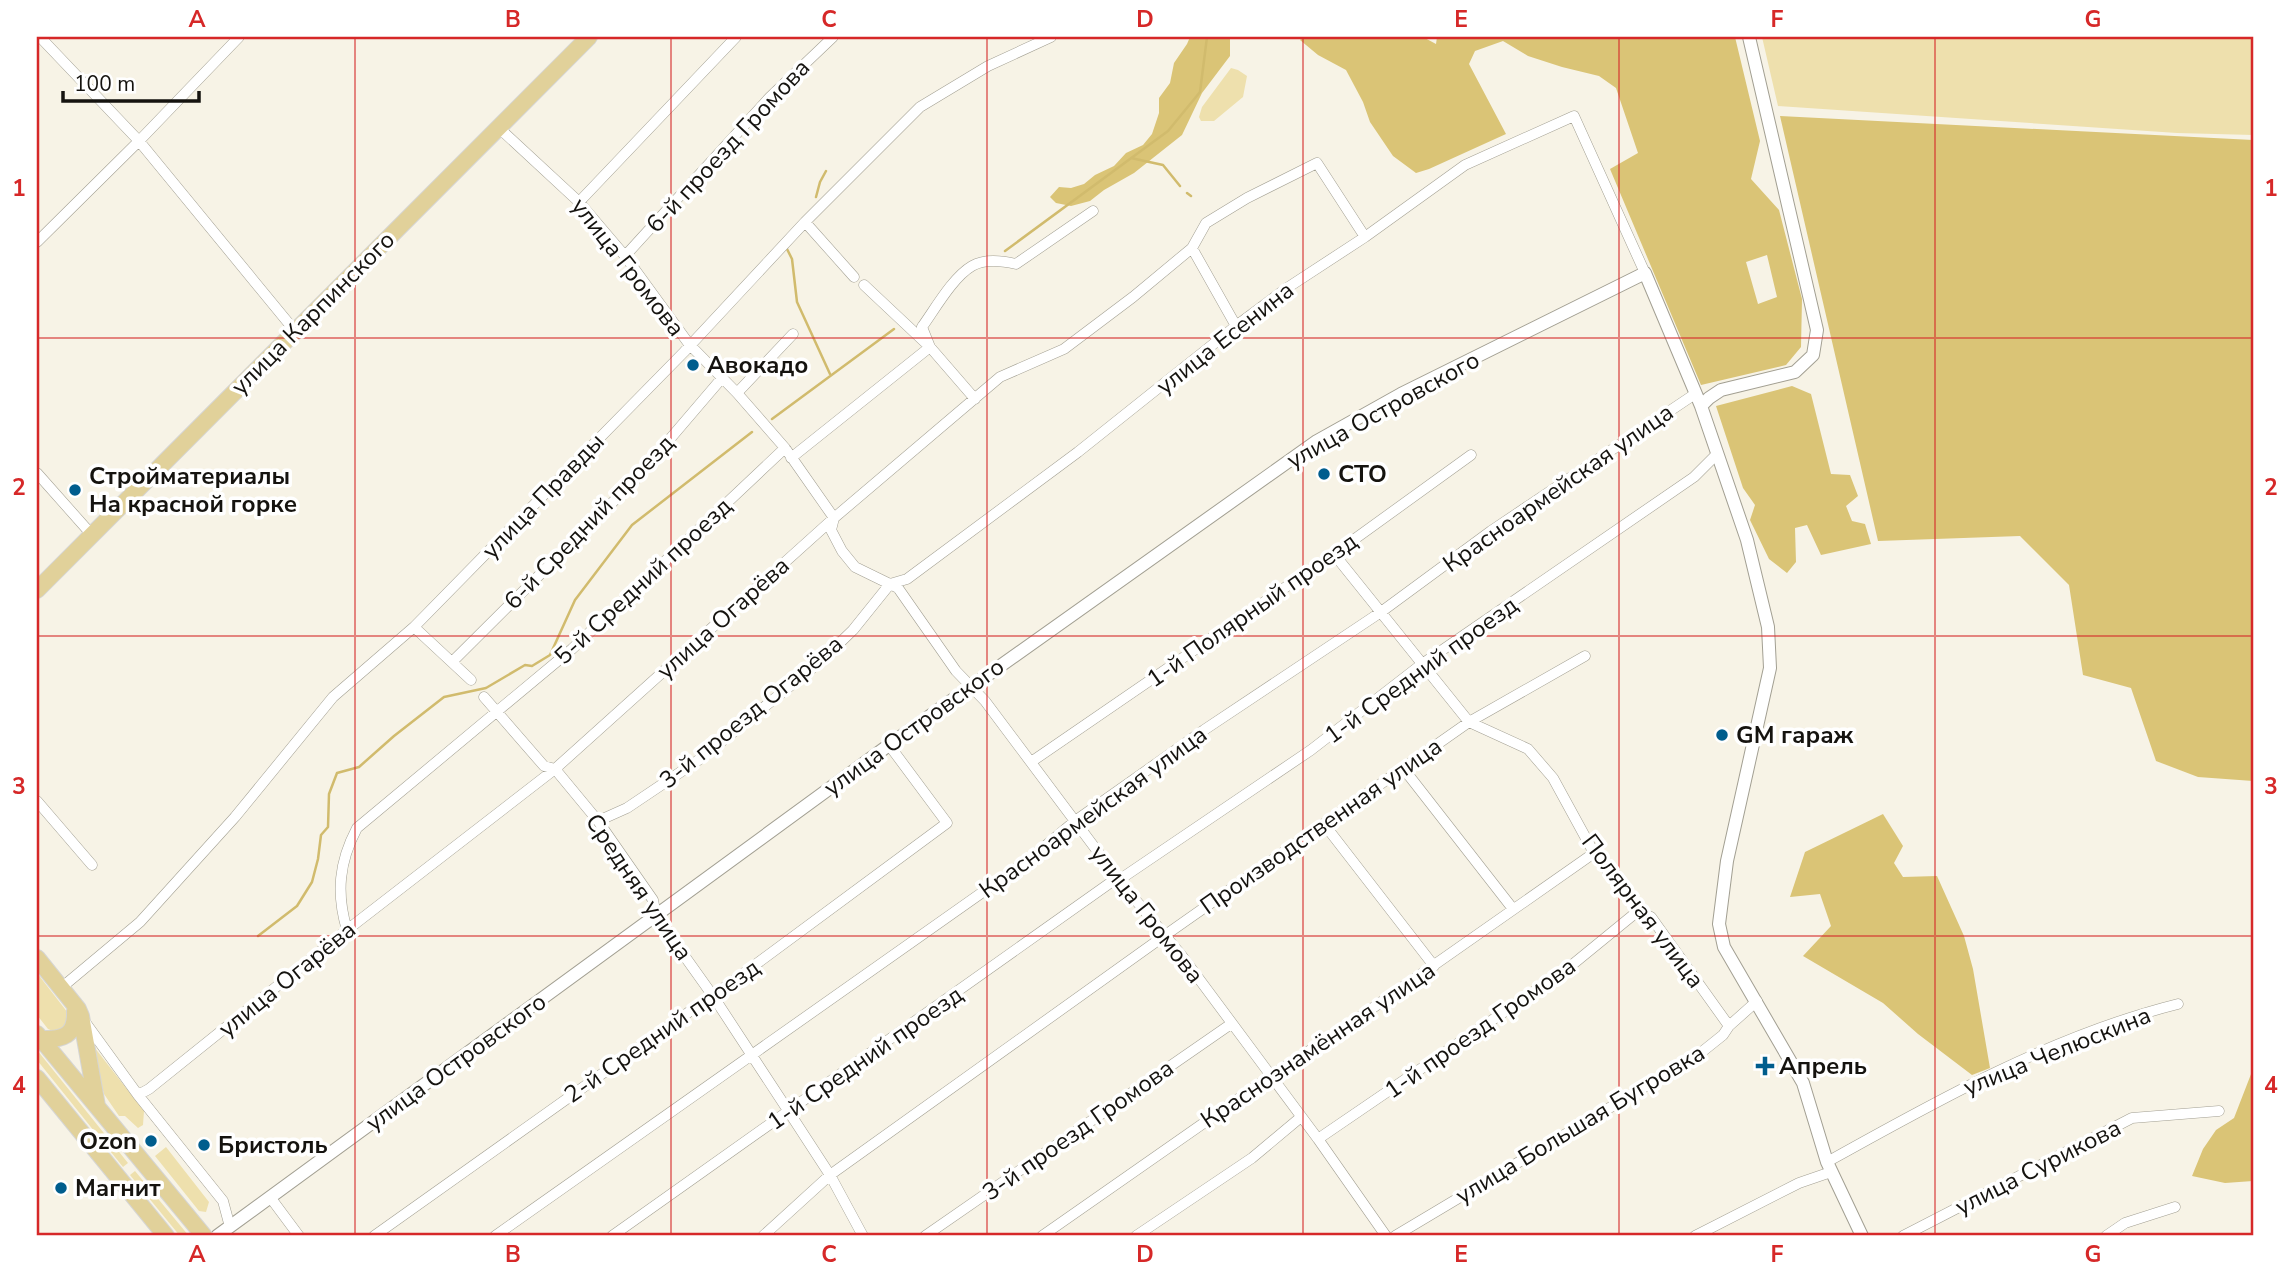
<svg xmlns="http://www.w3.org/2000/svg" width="2290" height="1273" viewBox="0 0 2290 1273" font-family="'Nunito Sans',sans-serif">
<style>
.green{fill:#eee0ad}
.forest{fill:#dac476;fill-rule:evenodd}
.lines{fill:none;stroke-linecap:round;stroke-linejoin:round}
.stream{stroke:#d1bb6d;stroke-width:2.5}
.minor-casing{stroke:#a29f92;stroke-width:11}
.tertiary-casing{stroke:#a29f92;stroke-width:14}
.primary-casing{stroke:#d5d5d4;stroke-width:18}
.minor{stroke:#fff;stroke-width:10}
.tertiary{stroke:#fff;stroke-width:12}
.primary{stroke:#e1d19a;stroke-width:16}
.grid{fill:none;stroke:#d62828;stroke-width:2;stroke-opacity:0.55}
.poi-dot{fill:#005d8d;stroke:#fff;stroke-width:2.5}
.labels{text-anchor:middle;stroke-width:7;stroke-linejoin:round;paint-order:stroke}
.street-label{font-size:24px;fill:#15130f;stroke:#fff}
.poi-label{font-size:24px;font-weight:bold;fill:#15130f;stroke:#fff;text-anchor:start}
.neatline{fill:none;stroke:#d62828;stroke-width:2.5}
.grid-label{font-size:23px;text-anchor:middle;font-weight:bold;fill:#d62828}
</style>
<rect width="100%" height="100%" fill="#f7f3e6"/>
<path class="green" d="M1762,37H2253V135L2177,133L1778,106Z
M1231,68L1238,70L1247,76L1243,97L1214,121H1201L1199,117L1202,107Z
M37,973L68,1013L65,1029L53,1031L48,1029L37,1015Z
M91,1043L144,1111L143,1125L138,1128L125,1116H119L104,1094Z
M37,1050L128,1163L123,1167L37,1060Z
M166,1147L209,1202L206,1212L199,1211L155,1156Z
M135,1171L189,1236H180L130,1175Z"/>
<path class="forest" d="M1190,37H1230V56L1202,93L1182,135L1134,173L1104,190L1090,201L1071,206L1056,203L1050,197L1059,187L1071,188L1084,184L1095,175L1114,166L1126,153L1143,145L1152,134L1159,113V98L1170,83L1174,63L1187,44Z
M1303,37H1423L1436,44L1437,37H1735L1760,141L1751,179L1779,210L1802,299L1801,347L1786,365L1701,385L1610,169L1638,153L1616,88L1599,76L1562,67L1528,56L1503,41L1475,51L1469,64L1506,134L1429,169L1416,173L1393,156L1370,122L1363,102L1346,70L1318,55L1300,40ZM1767,255L1777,297L1758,304L1746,262Z
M1780,116L2253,140V781L2198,777L2156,761L2131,688L2083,675L2069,585L2020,536L1878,541Z
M1792,386L1811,394L1831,474L1850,475L1858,496L1846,506L1852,521L1865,524L1871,544L1821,555L1807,525L1795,528L1796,562L1787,573L1769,559L1750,520L1755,505L1743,488L1716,406Z
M1883,814L1903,846L1894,863L1903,877L1937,876L1964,936L1973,969L1990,1068L1972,1075L1918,1034L1883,1003L1803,956L1831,926L1820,894L1790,897L1805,852Z
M2253,1069V1181L2225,1183L2192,1176L2203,1149L2216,1130L2234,1118Z"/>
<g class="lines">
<path class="stream" d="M1131,158L1163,165L1180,186
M1187,193L1191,196
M816,197L820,182L826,171
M786,247L792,259L797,302L830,374
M1005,251L1168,131L1200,92L1207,37
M772,419L894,329
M258,936L297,906L312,882L318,859L321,835L328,827L329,794L337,773L359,767L394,736L444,697L486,688L525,665L532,666L550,655L575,600L632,525L752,432"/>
<defs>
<path id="minor" d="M40,37L139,141L295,331
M498,127L579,202L625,256L689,344L737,393L785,448L834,518L831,530L842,551L855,567L898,588L956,671L985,701L1119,880L1182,956L1318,1139L1386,1236
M579,202L736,37
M805,222L854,277
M37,242L139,141L239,37
M1192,248L1236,326
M625,256L770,97L833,37
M864,285L930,347L975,399
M737,393L793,334
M791,458L930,347L922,327C935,309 953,277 972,266C984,259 1003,261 1016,264L1093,211
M37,473L92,535
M1334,554L1469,722L1528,749L1553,778L1594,853L1638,911L1651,917L1729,1026
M414,627L471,680
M452,662L634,481L722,378
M484,697L544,766L555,769L598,821L653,900L656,916L713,996L789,1112L830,1175L863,1236
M1031,762L1334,554L1471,455
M1403,768L1513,909
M37,801L92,865
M598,821L627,808L700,759L821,661L853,630L890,584L907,579L1078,452L1236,326L1287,288L1365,237L1465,165L1574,116L1645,273
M1324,824L1434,966
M1119,880L1311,750L1422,664L1694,477L1717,454
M347,930C336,893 339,862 357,828L572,649L785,448
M61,988L140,922L235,817L333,697L414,627L684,352L805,222L920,107L988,66L1051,37
M85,1022L138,1095L223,1201L230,1227
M138,1095L149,1089L347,930L555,769L834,518L1000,377L1064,349L1133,297L1192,248L1206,223L1247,198L1317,163L1365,237
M1318,1139L1567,969L1638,911
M1827,1162C1938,1100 2054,1035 2178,1004
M270,1197L299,1236
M374,1236L696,1007L713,996L947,823L889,745
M495,1236L1031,858L1075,821L1204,730L1381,612L1491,531L1695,394
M612,1236L1117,878
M763,1236L830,1175L1164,936L1469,722L1585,656
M925,1236L1231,1024
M1042,1236L1271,1076L1347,1026L1594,853
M1136,1236L1252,1158L1301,1117
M1395,1236L1698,1055L1723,1035L1729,1026L1757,1001
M1695,1236L1799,1183L1831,1172
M1903,1236L2132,1118L2219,1111
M2106,1236L2125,1223L2175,1207"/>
<path id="tertiary" d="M1701,406L1709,398L1721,390L1795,372L1813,355L1817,330L1749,37
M217,1236L889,745L1317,441L1401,394L1645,273L1701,406L1747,540L1768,627L1770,668L1727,861L1719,924L1724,947L1803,1083L1827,1162L1862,1236"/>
<path id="primary" d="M37,590L589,37
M37,958L78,1009L81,1016L97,1106
M37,1034L204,1236
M40,1039C63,1040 76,1036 75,1011
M37,1078L166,1236"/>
</defs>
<use href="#minor" class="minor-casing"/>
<use href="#tertiary" class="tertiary-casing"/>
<use href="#primary" class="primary-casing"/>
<use href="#minor" class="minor"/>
<use href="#tertiary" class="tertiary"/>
<use href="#primary" class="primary"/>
</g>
<path class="grid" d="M355,37V1236M671,37V1236M987,37V1236M1303,37V1236M1619,37V1236M1935,37V1236M37,338H2253M37,636H2253M37,936H2253"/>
<g class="poi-dot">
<circle cx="693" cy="365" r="7"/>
<circle cx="1324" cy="474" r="7"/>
<circle cx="75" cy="490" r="7"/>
<circle cx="1722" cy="735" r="7"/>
<path d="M1761.5 1055.5h7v7h7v7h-7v7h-7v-7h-7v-7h7z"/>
<circle cx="151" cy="1141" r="7"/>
<circle cx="204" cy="1145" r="7"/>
<circle cx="61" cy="1188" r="7"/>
</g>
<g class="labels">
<g class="street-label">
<text transform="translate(728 146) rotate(-47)" y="8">6-й проезд Громова</text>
<text transform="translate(628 267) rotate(52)" y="8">улица Громова</text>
<text transform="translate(313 313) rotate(-45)" y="8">улица Карпинского</text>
<text transform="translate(1225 338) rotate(-38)" y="8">улица Есенина</text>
<text transform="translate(1383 410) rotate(-29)" y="8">улица Островского</text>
<text transform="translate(1558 488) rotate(-35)" y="8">Красноармейская улица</text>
<text transform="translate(543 496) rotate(-46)" y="8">улица Правды</text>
<text transform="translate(589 522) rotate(-46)" y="8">6-й Средний проезд</text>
<text transform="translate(643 581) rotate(-43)" y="8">5-й Средний проезд</text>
<text transform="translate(1252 610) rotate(-35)" y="8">1-й Полярный проезд</text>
<text transform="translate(723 618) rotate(-42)" y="8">улица Огарёва</text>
<text transform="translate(1421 670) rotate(-36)" y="8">1-й Средний проезд</text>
<text transform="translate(751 712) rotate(-39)" y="8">3-й проезд Огарёва</text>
<text transform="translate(914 727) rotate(-36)" y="8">улица Островского</text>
<text transform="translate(1093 812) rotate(-36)" y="8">Красноармейская улица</text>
<text transform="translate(1321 826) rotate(-35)" y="8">Производственная улица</text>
<text transform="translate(639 887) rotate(56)" y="8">Средняя улица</text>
<text transform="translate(1643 911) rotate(53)" y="8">Полярная улица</text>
<text transform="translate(1147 914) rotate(52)" y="8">улица Громова</text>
<text transform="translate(287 979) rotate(-39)" y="8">улица Огарёва</text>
<text transform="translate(1480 1028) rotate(-35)" y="8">1-й проезд Громова</text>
<text transform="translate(662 1031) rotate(-35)" y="8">2-й Средний проезд</text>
<text transform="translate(1318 1045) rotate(-34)" y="8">Краснознамённая улица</text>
<text transform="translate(2057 1051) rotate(-22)" y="8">улица Челюскина</text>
<text transform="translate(865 1058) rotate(-35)" y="8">1-й Средний проезд</text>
<text transform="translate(456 1062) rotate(-36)" y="8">улица Островского</text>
<text transform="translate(1580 1124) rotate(-31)" y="8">улица Большая Бугровка</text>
<text transform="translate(1078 1130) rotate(-35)" y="8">3-й проезд Громова</text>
<text transform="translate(2038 1167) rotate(-27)" y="8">улица Сурикова</text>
</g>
<g class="poi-label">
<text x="707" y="373">Авокадо</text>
<text x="1338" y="482">СТО</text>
<text x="89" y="484">Стройматериалы<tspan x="89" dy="28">На красной горке</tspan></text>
<text x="1736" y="743">GM гараж</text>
<text x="1779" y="1074">Апрель</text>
<text x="137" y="1149" text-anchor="end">Ozon</text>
<text x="218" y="1153">Бристоль</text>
<text x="75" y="1196">Магнит</text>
</g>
</g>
<rect width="2290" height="1273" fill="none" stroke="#ffffff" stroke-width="77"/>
<path d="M63 91v10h136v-10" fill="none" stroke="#15130f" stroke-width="3.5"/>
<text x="74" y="91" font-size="21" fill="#15130f" stroke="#ffffff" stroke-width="5" paint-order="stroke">100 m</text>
<rect x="38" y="38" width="2214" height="1196" class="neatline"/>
<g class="grid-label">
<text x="197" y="27">A</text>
<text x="513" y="27">B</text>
<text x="829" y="27">C</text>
<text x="1145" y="27">D</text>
<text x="1461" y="27">E</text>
<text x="1777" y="27">F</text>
<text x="2093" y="27">G</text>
<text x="19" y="196">1</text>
<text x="2271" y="196">1</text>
<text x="19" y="495">2</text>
<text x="2271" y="495">2</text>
<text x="19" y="794">3</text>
<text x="2271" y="794">3</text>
<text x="19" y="1093">4</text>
<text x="2271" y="1093">4</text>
<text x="197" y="1262">A</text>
<text x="513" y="1262">B</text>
<text x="829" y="1262">C</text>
<text x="1145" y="1262">D</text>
<text x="1461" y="1262">E</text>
<text x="1777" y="1262">F</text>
<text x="2093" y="1262">G</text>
</g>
</svg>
